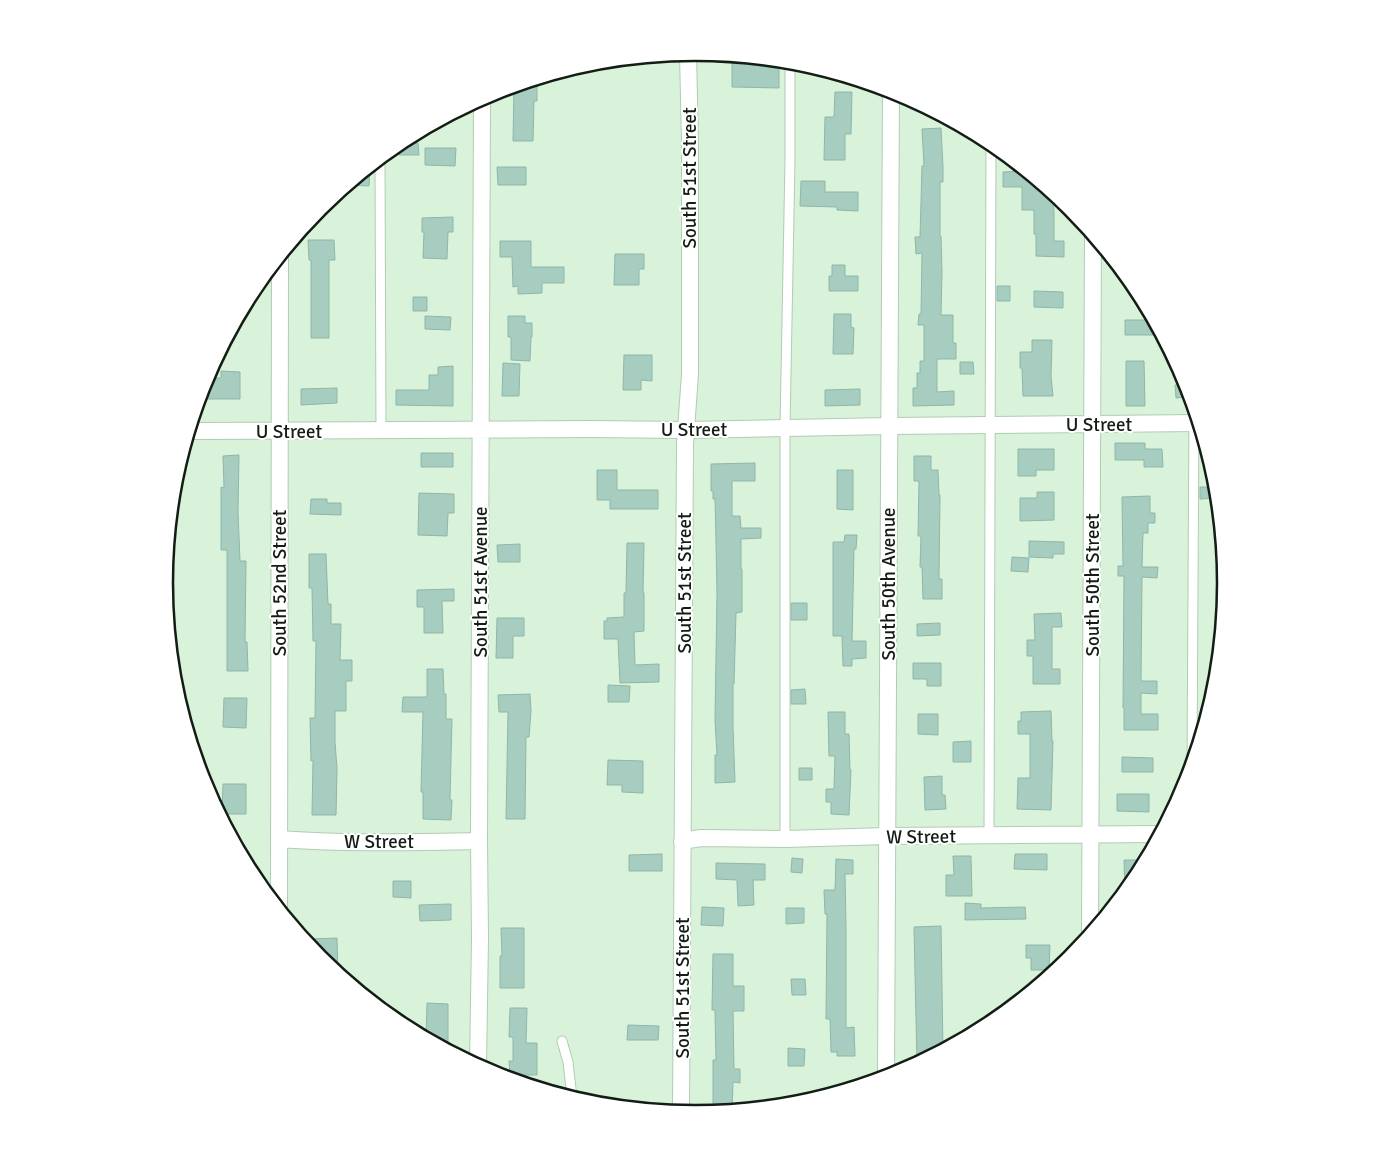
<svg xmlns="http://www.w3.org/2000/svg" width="1391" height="1167" viewBox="0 0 1391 1167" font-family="Signika,sans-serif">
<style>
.building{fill:#a7cdc0;stroke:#90b6a9}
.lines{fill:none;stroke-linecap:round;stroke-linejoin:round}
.service-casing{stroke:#b1ccb4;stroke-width:11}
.minor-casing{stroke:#b1ccb4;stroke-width:18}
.service{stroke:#fff;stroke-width:9}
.minor{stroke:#fff;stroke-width:16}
.labels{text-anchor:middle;stroke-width:4;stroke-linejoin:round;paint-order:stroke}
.street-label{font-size:19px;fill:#131d14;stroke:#fff}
.rim{fill:none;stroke:#131d14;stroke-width:2.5}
</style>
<rect width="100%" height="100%" fill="#d8f3da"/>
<path class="building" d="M732,58H750L779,61V88L732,87Z
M537,79V101H534L533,141H513L514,86Z
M835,92H852L851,134H845V160H824L825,117H834Z
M941,128L943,167V182H940V236H941L942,272L941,315H953V343H956V359H937V392L954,391V405L913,406V388H917V373H920V361H924V325H918L919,314H921L922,253L916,254L915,237H920L922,166H924L922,129Z
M399,143H418L419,155H399Z
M425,148H456L455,166L425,165Z
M370,167L369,186L348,185Z
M497,167H526V185H498Z
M1026,171L1053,193L1054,213V241H1064V257L1036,256V234H1034V210H1022V187H1003V172Z
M801,181H825V192H858V211L837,210V207L800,206Z
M453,217V232H448L447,259L423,258L424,232H422V218Z
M308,240H334L335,260H329V338H311V260H309Z
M500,241H531V267H564V283H542V293L518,294V286L513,287L512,257H500Z
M615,254H644V269H639V285H614Z
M832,265H845V276H858V291H829V276H832Z
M997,286H1010V301H997Z
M1034,291L1063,292V308L1034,307Z
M413,297H427V311H413Z
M834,314H851V327L854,328L853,354H833Z
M425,316L451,317L450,330L425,329Z
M508,316H525V323H532V337H531L530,361L511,360V337H508Z
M1125,320H1154L1156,324V335H1125Z
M1032,340H1052L1051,376L1053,396H1023L1022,368H1020V352H1032Z
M624,355H652V381L641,380V390H623Z
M1126,361H1144L1145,406H1126Z
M960,362H973L974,374H960Z
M503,363L520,364L519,396H502Z
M453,366V406L396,405V390H429V375H438V367Z
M221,371L240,372V399H199L206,378H221Z
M1186,384V397L1176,398L1175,385Z
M337,388V403L301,405V389Z
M860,389V405L825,406V390Z
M1115,443H1145V449H1162L1163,467H1144V460H1115Z
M1018,449H1054V470H1036V476H1018Z
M421,453H453V467H421Z
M239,455L238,512L240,561H246L245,642H247L248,671H227V550H221V487L224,488L223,456Z
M914,456H931V470H938L939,495H940L939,579H942V599H923L922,567H920L921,536H918L919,481H914Z
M755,463V481H732V516H740L741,528H761V538L741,539V569H742V612L736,613L734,684H733V728L735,782L715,783V755H717L715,720L717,594L716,540L715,499H713V491H711V464Z
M597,470H617V490H658V509H610V500H597Z
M837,470H853V510L837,509Z
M1200,487H1217L1218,498L1200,499Z
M1037,492H1054V520L1020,521V498H1037Z
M419,493L454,494V513H448L447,536L418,535Z
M1150,496V513H1155V523H1148V533H1143L1142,567H1158L1157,578L1142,577L1141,681H1157V694L1141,693V714H1158V730H1124V708H1123L1124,576H1118V566H1123L1122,497Z
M311,499H327V503H341V515L310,514Z
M845,535H857L856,549H854L852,641H866V658L852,659V666H843L842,636H833V542H844Z
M1029,541L1064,542V554H1053V558L1029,557Z
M627,543H644L643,593H644V631L634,632L635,665L659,664V682L620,683L618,639H604V621H607V618L624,617V593H626Z
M520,544V562H498L497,545Z
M309,554H326L328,604H331V624H341L340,660H352V681H346V711H335V742L337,768L336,815H312L313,760L311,761L310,718H315L316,641H313L312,588H309Z
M1012,557L1029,558L1028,572L1011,571Z
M454,589V601H442L443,633H424V607H417V590Z
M791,603H807V620H791Z
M1061,613L1062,627H1052V669H1060V684H1033V656H1027V640H1035L1034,614Z
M497,618H524V636H513V658H496Z
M940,623V635L917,636V624Z
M913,663H941V686H927V679H913Z
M427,669H443L444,694H446V719H452L450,800H452L451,820L423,819V792H421L423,712H402L403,697H427Z
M608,685L630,686L629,702H608Z
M805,689L806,704H791V690Z
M530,694L531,711L529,737H526L525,819H506L508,712H499L498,695Z
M224,698H247L246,728L223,727Z
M1051,711L1052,741H1053L1051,810L1017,809L1018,778H1030V734H1018V721H1021V712Z
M828,712H845V734H849L850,770H851L849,815L831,814V802H826V789H834L835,756H829Z
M918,714H938V735L918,734Z
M971,741V762H953V742Z
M1122,757L1153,758V772H1122Z
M608,760L643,761V793L622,792V785H607Z
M799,768H812V780H799Z
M942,776V795H945L946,809L925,810L924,777Z
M223,784H246V814H222Z
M1117,794H1149V812L1117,811Z
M662,854V871H629V855Z
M1015,854H1047V870L1014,869Z
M953,856H971L972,896H946V875H954Z
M792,858L803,859L802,873L791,872Z
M836,859L853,860V874H845L846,929V1028L854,1027L855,1056H837V1052H831L830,1019H826L827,914H825L824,890H835Z
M1124,860H1147L1137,879L1125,894Z
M716,863L765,864V880H753L754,905L738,906L737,880L716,879Z
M393,881H411V898L393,897Z
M965,903L981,904V908L1025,907L1026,919L965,920Z
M451,904V920L420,921L419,905Z
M702,907L724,908L723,926L701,925Z
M786,908H804V923L786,924Z
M941,926L943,1050L917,1064L914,927Z
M501,928H524V988H500V956H502Z
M337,938L338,974L320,959L309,945V939Z
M1026,945H1050L1049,970H1031V958H1026Z
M713,954H733V986H744V1011H733L734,1069H740V1083L733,1082L732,1111L713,1113V1060H716L715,1010H712Z
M791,979H805L806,995H792Z
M427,1003L448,1004V1047L441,1046L426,1039Z
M510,1008H527L526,1043H537V1075H510L509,1061H513V1037H509Z
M628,1025L659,1026L658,1040H627Z
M788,1048L805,1049L804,1066H788Z"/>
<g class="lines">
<defs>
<path id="service" d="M380,159L381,430
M1192,768L1194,408
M989,835L991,142
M785,839V428L790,160V62
M562,1041L568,1062L572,1098"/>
<path id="minor" d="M189,431L590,429L687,430L888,426L1199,423
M279,839C345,844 412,842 479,841
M682,841L701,838L785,839L887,836L1161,834
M279,909L280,257
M1090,936L1093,235
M478,1067L480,938L479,841L482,98
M886,1078L891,91
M681,1113L685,444L690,374V143L688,53"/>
</defs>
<use href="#service" class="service-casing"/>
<use href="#minor" class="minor-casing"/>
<use href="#service" class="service"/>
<use href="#minor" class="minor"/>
</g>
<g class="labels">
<g class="street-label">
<text transform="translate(689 178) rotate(-90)" y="7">South 51st Street</text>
<text x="1099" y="431">U Street</text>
<text x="694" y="436">U Street</text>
<text x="289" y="438">U Street</text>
<text transform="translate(480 582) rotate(-90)" y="7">South 51st Avenue</text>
<text transform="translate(279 583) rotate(-90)" y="7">South 52nd Street</text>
<text transform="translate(684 583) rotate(-90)" y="7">South 51st Street</text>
<text transform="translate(888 584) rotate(-90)" y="7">South 50th Avenue</text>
<text transform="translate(1092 585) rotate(-90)" y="7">South 50th Street</text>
<text transform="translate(921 836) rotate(-1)" y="7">W Street</text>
<text x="379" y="848">W Street</text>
<text transform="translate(682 988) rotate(-90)" y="7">South 51st Street</text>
</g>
</g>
<path d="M0 0H1391V1167H0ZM173 583a522 522 0 1 1 1044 0a522 522 0 1 1-1044 0Z" fill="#fff" fill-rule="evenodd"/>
<path class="rim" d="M173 583a522 522 0 1 1 1044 0a522 522 0 1 1-1044 0Z"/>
</svg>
